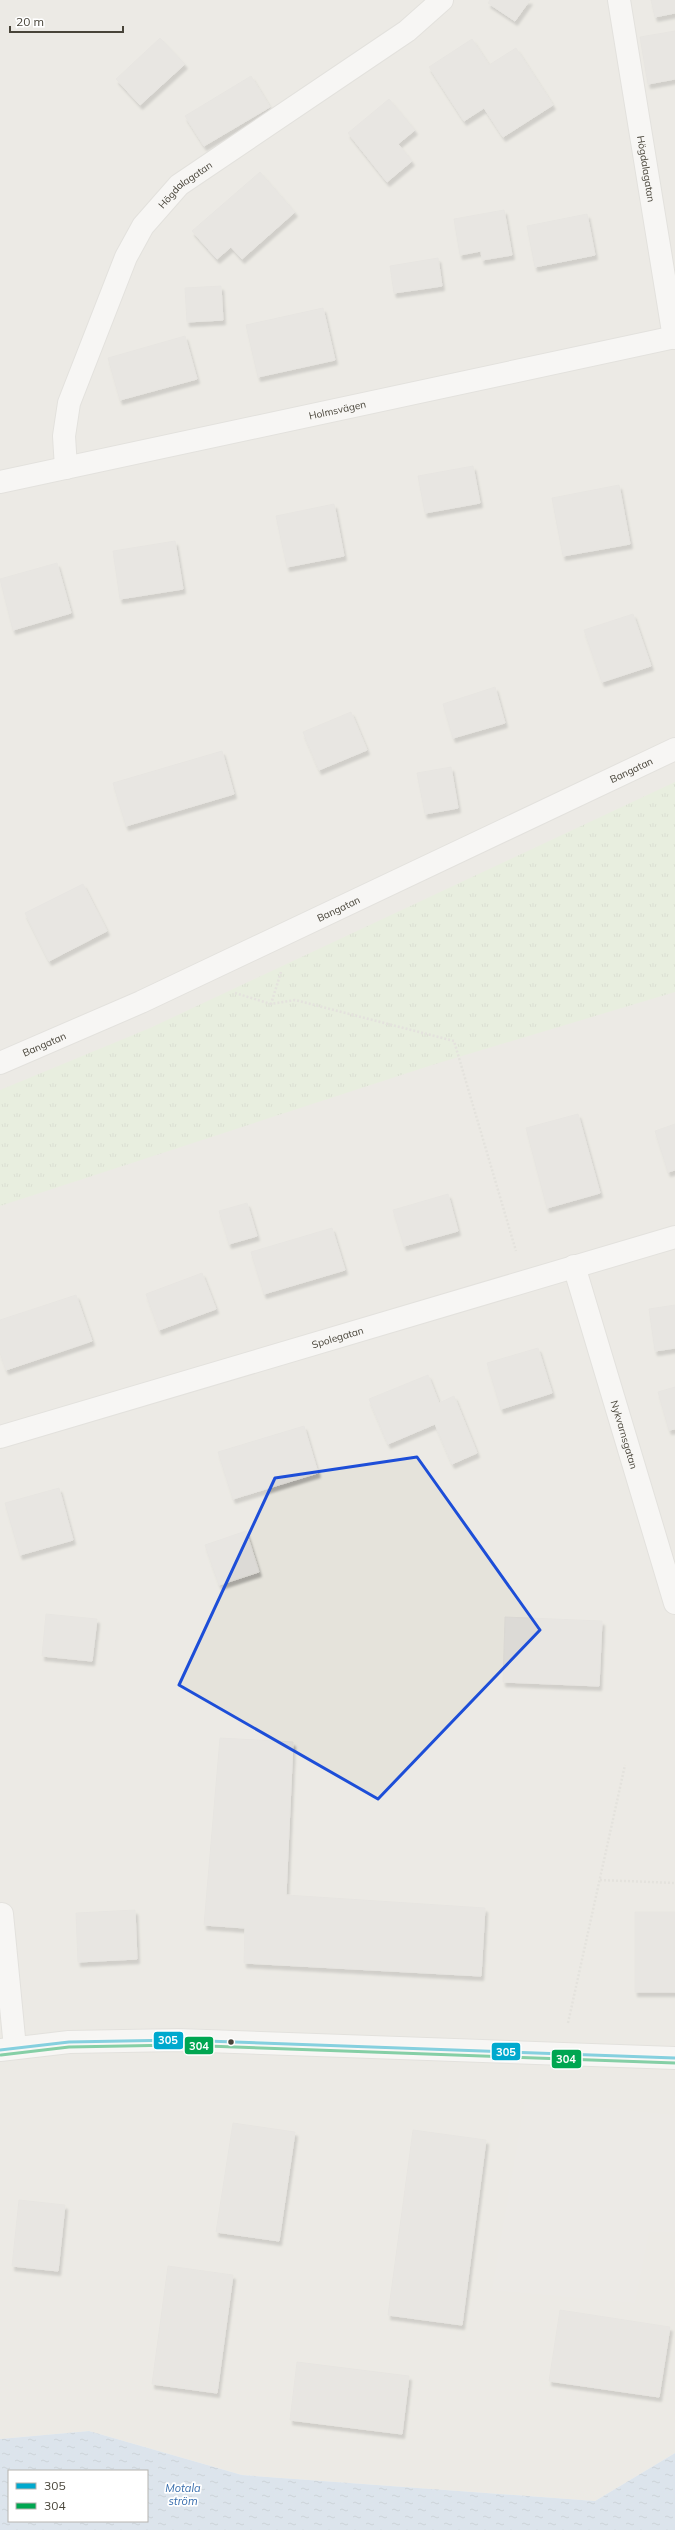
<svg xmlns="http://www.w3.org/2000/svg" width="675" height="2530" viewBox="0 0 675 2530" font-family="Mulish,sans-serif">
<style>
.residential{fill:#e5e3db}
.grass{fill:url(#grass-tufts)}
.parking{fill:#e4e2de}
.water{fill:url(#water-ripples);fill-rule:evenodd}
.building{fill:#dcdad6;stroke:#dad8d3;filter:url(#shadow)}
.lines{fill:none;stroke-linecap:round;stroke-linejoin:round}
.street-casing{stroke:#d0cfcb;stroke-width:24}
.path{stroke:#d2d1cb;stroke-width:2.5;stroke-dasharray:2 2;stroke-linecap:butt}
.street{stroke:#fdfdfc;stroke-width:22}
.bus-1-casing{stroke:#fff;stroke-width:6}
.bus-2-casing{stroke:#fff;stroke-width:6}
.bus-1{stroke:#00a9ce;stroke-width:3}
.bus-2{stroke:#00a651;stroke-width:3}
.marked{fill:none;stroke:#1d4ed8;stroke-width:3;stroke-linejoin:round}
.bus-dot{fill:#484439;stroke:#fff;stroke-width:1.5}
.labels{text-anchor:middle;stroke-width:3.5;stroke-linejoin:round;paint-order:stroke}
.street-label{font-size:10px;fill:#484439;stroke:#fff}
.water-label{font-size:11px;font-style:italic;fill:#396ead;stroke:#fff}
.line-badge{stroke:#fff;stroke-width:1.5}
.badge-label{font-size:11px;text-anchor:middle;font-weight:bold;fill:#fff}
</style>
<defs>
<pattern id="grass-tufts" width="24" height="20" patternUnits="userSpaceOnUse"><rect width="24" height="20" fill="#dceacf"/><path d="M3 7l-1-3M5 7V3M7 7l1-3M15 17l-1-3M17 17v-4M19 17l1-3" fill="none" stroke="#becab2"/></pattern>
<pattern id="water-ripples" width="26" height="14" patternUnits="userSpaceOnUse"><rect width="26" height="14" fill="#c1d6ec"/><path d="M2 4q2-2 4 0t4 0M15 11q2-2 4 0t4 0" fill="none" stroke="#9fafc0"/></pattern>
<filter id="shadow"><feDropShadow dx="2.5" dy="4.5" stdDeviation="1" flood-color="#0004"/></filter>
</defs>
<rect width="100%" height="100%" fill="#f2f1ed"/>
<path class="residential" d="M0,0H675V2453L595,2501L242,2475L89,2431L0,2439Z"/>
<path class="grass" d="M675,782V992L432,1065L0,1206V1090L150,1028Z"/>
<path class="parking" d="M525,2100L675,2115V2232H649L635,2303L492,2290Z"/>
<path class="water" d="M89,2431L242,2475L595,2501L675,2453V2530H0V2439ZM9,2471H147V2521H9Z"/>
<path class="building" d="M490,0H530L515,21L488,3Z
M651,0H675V13L655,17Z
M675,31V79L648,84L640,37Z
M160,38L185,64L140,105L116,79Z
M472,39L489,65L516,48L553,105L503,137L484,108L464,121L429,67Z
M251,76L270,107L204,146L185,116Z
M389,99L415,130L398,144L412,161L387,182L348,133Z
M260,172L295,212L242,259L231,247L217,259L192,231Z
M504,210L512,255L482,260L481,251L460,255L454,219Z
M587,214L595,255L535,267L527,226Z
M438,258L442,286L394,293L390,266Z
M221,286L223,320L187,322L185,288Z
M323,308L335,360L258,377L246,325Z
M185,336L197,379L120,400L108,358Z
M473,466L480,503L425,513L418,476Z
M619,485L630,544L563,556L552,498Z
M334,504L344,556L287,567L276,516Z
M175,541L183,589L120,599L113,551Z
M57,563L71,613L13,630L0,579Z
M633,614L651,666L602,682L584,630Z
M495,687L505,723L453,738L443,704Z
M351,712L367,750L319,770L303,732Z
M222,751L234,794L126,826L113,783Z
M451,767L458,808L425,814L417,773Z
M83,884L107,931L49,961L25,913Z
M578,1114L600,1193L547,1208L526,1128Z
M675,1124V1170L668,1172L655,1131Z
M448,1194L458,1231L404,1246L393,1210Z
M247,1203L257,1236L229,1244L219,1211Z
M332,1228L345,1270L264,1294L251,1252Z
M202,1273L216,1309L159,1330L146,1294Z
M76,1295L92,1341L6,1370L0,1353V1320Z
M675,1305V1348L655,1351L649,1309Z
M538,1348L552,1393L501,1409L487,1363Z
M428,1375L439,1403L454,1396L477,1453L452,1464L435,1424L388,1444L369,1399Z
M675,1387V1429L669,1430L658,1392Z
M304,1426L318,1473L233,1499L218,1452Z
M59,1488L73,1540L20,1555L5,1503Z
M246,1531L259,1572L219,1585L205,1545Z
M46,1614L97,1619L92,1661L42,1656Z
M505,1617L602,1621L599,1686L503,1682Z
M220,1738L293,1742L286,1895L485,1908L481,1976L244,1963L245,1928L204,1925Z
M135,1910L137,1959L78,1962L76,1913Z
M635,1912H675V1992H635Z
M233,2123L295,2132L279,2241L216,2232Z
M413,2130L486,2140L462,2325L388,2315Z
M19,2200L65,2205L58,2271L12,2266Z
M168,2266L233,2275L217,2393L152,2384Z
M560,2310L670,2327L659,2397L549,2381Z
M297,2362L409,2376L402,2434L290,2420Z"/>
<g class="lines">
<defs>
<g id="street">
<path id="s1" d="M619,0L674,338"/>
<path id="s2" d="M66,468L64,436L69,403L126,257L143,226L179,185L407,31L442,0"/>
<path id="s3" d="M0,482L675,337"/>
<path id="s4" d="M0,1063L141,1002L675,749"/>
<path id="s5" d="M574,1266L675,1603"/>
<path id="s6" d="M0,1437L675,1237"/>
<path d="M2,1914L15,2048"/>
<path d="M0,2050L69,2042L178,2040L675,2058"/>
</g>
</defs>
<use href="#street" class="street-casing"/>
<path class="path" d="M281,972L271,1004L295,1000L454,1041L516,1251
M235,993L271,1004
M600,1880L675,1883
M568,2023L625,1765"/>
<use href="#street" class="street"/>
<defs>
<path id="bus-1" d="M0,2050L69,2042L178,2040L675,2058"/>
<path id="bus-2" d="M1,2055L69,2047L178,2045L675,2063"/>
</defs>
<use href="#bus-1" class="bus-1-casing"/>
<use href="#bus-2" class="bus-2-casing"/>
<use href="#bus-1" class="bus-1"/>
<use href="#bus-2" class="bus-2"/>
</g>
<path d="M0 0H675V2530H0ZM417,1457L540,1630L378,1799L179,1685L275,1478Z" fill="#f2f1ed" fill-opacity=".55" fill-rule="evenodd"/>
<path class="marked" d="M417,1457L540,1630L378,1799L179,1685L275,1478Z"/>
<circle class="bus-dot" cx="231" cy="2042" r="3.5"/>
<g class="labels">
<g class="street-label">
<text dy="4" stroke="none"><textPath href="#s1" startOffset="171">Högdalagatan</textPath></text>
<text dy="4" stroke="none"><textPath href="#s2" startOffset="317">Högdalagatan</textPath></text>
<text dy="4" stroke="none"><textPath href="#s3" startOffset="345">Holmsvägen</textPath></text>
<text dy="4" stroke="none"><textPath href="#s4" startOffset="696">Bangatan</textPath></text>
<text dy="4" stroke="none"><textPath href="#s4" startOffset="372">Bangatan</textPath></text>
<text dy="4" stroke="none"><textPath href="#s4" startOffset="48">Bangatan</textPath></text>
<text dy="4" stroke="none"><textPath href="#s6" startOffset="352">Spolegatan</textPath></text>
<text dy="4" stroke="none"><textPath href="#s5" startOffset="176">Nykvarnsgatan</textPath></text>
</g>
<g class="water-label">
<text x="183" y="2492">Motala<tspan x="183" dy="13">ström</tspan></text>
</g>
</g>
<g class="line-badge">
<rect x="153" y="2031" width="31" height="19" rx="4" fill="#00a9ce"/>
<rect x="184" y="2036" width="30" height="19" rx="4" fill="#00a651"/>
<rect x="491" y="2042" width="30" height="19" rx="4" fill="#00a9ce"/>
<rect x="551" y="2049" width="31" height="20" rx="4" fill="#00a651"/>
</g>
<g class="badge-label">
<text x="168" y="2044">305</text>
<text x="199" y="2050">304</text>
<text x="506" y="2056">305</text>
<text x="566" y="2063">304</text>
</g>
<rect x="8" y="2470" width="140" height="52" fill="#ffffff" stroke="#b6b4b0"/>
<rect x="16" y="2483" width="20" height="6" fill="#00a9ce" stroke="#b6b4b0"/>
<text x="44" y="2490" font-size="12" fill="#484439">305</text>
<rect x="16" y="2503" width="20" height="6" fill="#00a651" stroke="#b6b4b0"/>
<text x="44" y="2510" font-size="12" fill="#484439">304</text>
<path d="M10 26v6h113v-6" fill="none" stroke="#484439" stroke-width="2"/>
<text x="16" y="26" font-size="12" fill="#484439" stroke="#ffffff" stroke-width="3" paint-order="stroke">20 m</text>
</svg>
